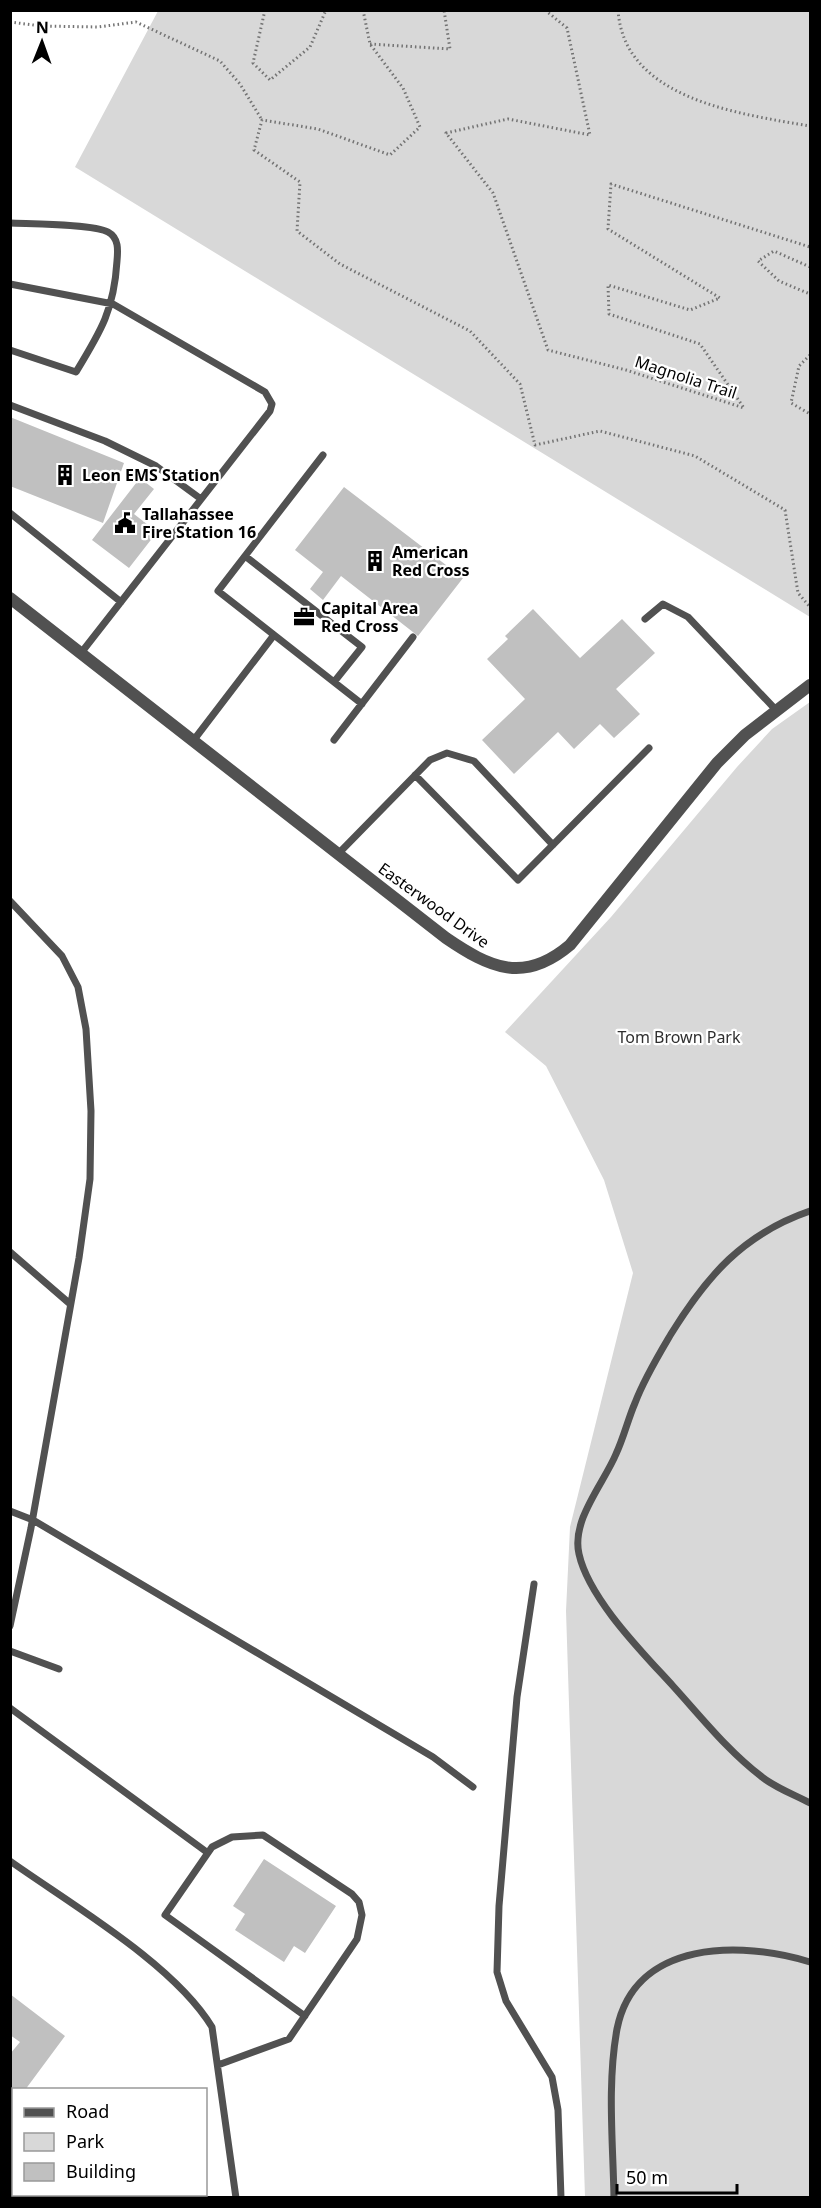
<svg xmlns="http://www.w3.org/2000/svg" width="821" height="2208" viewBox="0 0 821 2208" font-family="'Noto Sans',sans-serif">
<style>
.green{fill:#d8d8d8}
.building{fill:#c0c0c0}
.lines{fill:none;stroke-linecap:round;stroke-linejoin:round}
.path{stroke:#737373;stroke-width:3;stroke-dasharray:1.5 3;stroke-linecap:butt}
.service{stroke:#515151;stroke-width:7}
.minor{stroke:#515151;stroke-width:12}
.labels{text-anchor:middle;stroke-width:4.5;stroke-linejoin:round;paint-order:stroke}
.street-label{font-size:16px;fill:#000;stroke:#fff}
.poi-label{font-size:16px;font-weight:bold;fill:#000;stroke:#fff;text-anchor:start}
.park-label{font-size:16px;fill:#2f2f2f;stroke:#fff}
</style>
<rect width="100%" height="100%" fill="#fff"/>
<path class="green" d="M158,11H810V617L75,167Z
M810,702V2197H585L566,1611L570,1527L633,1273L604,1180L546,1066L505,1032L611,917L737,767L772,729Z"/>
<path class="building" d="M10,417L124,463L103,523L10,486Z
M140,478L154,489L134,514L157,532L129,568L92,540Z
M344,487L463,578L418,636L341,576L323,600L310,589L323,572L295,550Z
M533,609L580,658L622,619L655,653L616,689L640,714L614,738L600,724L574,749L558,732L514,774L482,740L525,699L487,659L508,639L505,636Z
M264,1859L336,1906L305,1953L294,1946L284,1962L235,1930L245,1914L233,1906Z
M10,1994L65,2036L25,2090H10V2054L20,2042L10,2035Z"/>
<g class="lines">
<path class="path" d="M265,10L253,63L270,80L310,47L326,10
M363,10L370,44L403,88L420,127L390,155L318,129L262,120L254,150L300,182L297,231L340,264L470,331L520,384L535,445L600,431L695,456L785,510L798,593L810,607
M545,10L567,28L590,135L508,119L446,133L493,193L548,350L626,370L744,408L700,344L609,314L608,285L690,310L720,298L608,229L611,184L810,247
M618,10C624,100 741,114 810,126
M10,22L41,26L98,27L136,22L220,61L240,84L262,120
M370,44L450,49L444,10
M810,267L774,251L758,261L779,281L810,294
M810,355L799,366L791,403L810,414"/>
<path class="service" d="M10,223C30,224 94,224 108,232C119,238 118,250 117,261C114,310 101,331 76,372L10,350
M10,284L113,304L265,392L272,404L270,411L81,653
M10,405L105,441L156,466L201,499
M323,455L218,591L362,704
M10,513L121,602
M245,556L362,647L334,682
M645,619L663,604L688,617L776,710
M334,740L413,637
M193,741L274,635
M415,775L518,880L649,748
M338,854L430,760L447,753L474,761L553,845
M10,901L62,956L78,987L86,1029L91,1111L90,1179L79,1258L31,1528L10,1626
M810,1211C743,1234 707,1276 671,1334C658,1356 644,1379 635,1403C628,1419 624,1437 616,1454C604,1483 571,1520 579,1554C589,1599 643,1653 673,1686C702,1718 728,1751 762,1777C776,1788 795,1795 810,1803
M10,1252L69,1303
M10,1511L33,1520L433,1757L473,1787
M534,1584L517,1697L499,1906L497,1972L506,2001L552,2077L558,2110L561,2198
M10,1651L59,1669
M10,1708L208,1853
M10,1861C72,1905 174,1964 212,2027L236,2198
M218,2065L289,2039L357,1939L362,1915L359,1902L352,1894L263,1835L232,1837L212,1847L165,1915L305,2016
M614,2198C613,2142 607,2084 617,2029C635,1939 742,1941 810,1962"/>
<path class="minor" d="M10,598L446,938C490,968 524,984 570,945L717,763L745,735L810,685"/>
</g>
<defs>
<symbol id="building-bare" viewBox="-9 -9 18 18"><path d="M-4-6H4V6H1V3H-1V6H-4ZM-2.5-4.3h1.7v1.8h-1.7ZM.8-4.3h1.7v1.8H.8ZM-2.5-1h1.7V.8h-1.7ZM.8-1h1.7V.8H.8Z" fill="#000" stroke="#fff" stroke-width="2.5" paint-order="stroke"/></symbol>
<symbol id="civic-bare" viewBox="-9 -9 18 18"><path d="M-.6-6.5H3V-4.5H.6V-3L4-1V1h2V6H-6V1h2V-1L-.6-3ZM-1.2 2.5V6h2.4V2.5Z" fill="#000" stroke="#fff" stroke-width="2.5" paint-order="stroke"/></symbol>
<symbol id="office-bare" viewBox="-9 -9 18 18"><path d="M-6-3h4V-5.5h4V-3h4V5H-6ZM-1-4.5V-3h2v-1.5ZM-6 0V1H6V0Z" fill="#000" stroke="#fff" stroke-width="2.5" paint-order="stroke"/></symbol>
</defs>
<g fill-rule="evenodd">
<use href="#building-bare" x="50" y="460" width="30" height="30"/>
<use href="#civic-bare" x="110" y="508" width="30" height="30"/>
<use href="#building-bare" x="360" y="546" width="30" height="30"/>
<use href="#office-bare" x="289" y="602" width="30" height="30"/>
</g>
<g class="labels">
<g class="street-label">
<text transform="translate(686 377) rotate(18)" y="6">Magnolia Trail</text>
<text transform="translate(434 905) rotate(36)" y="6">Easterwood Drive</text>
</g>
<g class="poi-label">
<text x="82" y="481">Leon EMS Station</text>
<text x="142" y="520">Tallahassee<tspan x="142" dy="18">Fire Station 16</tspan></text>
<text x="392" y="558">American<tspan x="392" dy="18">Red Cross</tspan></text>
<text x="321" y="614">Capital Area<tspan x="321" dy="18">Red Cross</tspan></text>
</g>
<g class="park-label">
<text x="679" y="1043">Tom Brown Park</text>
</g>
</g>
<rect width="821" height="2208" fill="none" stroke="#000000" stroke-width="24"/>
<rect x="12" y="2088" width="195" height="108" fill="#ffffff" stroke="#999999" stroke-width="1.5"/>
<rect x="24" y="2108" width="30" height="9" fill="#515151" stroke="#999999" stroke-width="1.5"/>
<text x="66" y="2118" font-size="18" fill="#000000">Road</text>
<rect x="24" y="2133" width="30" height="18" fill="#d8d8d8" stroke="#999999" stroke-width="1.5"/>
<text x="66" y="2148" font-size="18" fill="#000000">Park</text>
<rect x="24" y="2163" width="30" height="18" fill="#c0c0c0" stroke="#999999" stroke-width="1.5"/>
<text x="66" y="2178" font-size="18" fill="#000000">Building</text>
<g transform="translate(42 42) rotate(1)" stroke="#ffffff" stroke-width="4.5" paint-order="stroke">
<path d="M0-4.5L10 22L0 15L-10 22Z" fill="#000000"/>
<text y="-9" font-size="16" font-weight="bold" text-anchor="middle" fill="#000000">N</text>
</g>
<path d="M617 2184v9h120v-9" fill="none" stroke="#000000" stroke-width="3"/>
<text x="626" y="2184" font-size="18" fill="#000000" stroke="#ffffff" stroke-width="4.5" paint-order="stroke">50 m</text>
</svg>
